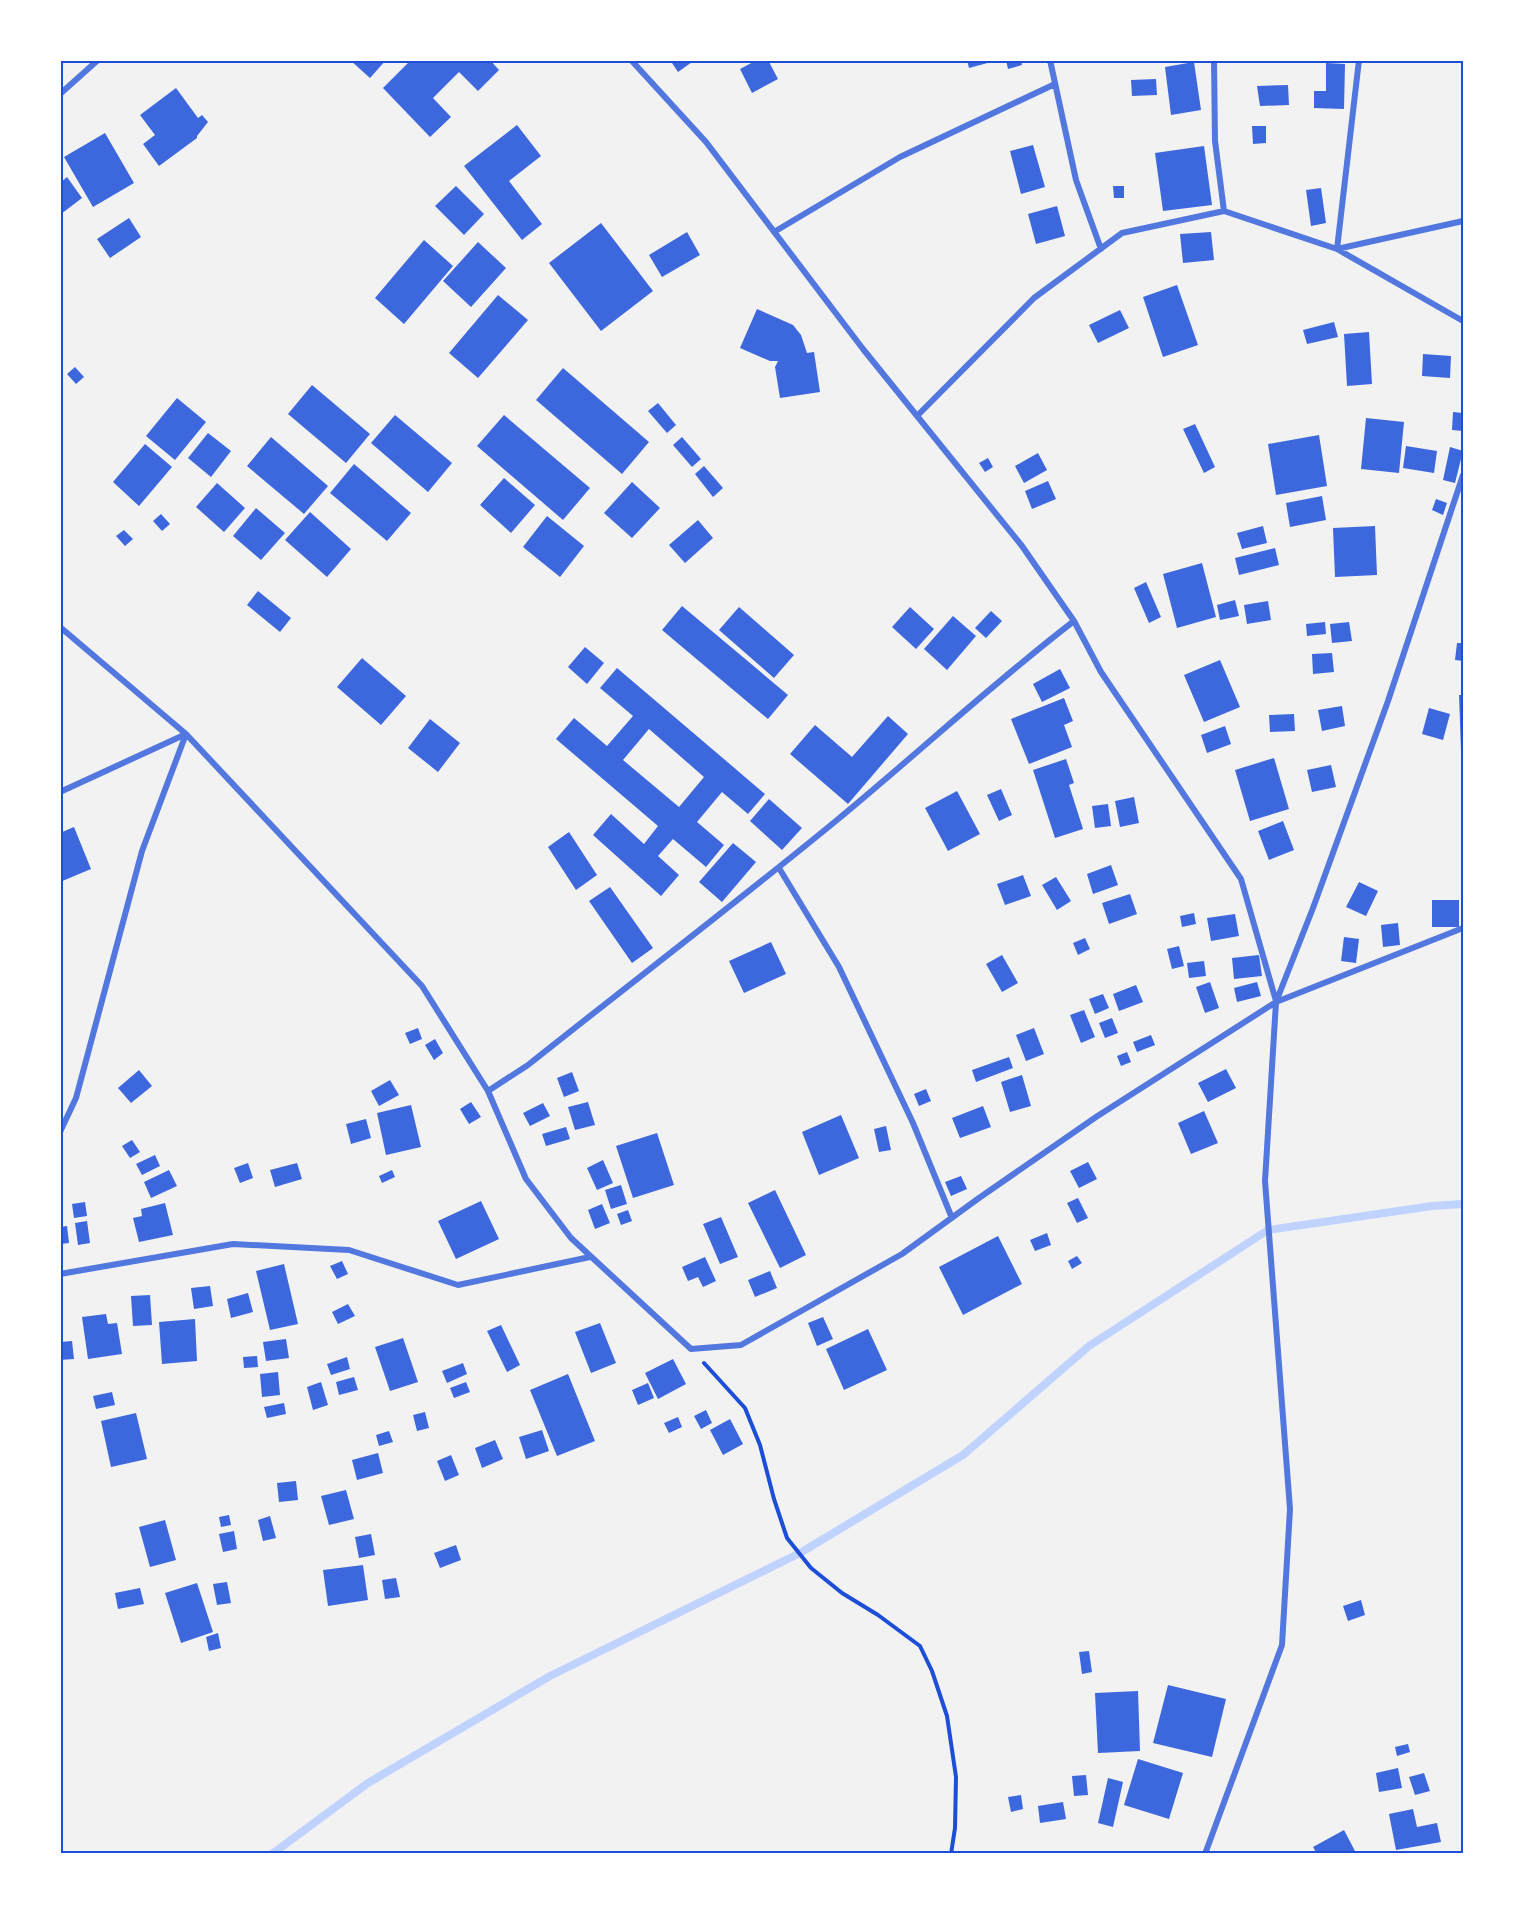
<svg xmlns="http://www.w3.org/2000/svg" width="1523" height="1914" viewBox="0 0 1523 1914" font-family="Barlow,sans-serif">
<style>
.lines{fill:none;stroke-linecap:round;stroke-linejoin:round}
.stream{stroke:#bfd3fe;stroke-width:8}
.building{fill:#3d67dc;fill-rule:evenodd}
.path{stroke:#1d4ed8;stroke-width:4}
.minor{stroke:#5277de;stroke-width:6}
.neatline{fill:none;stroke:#1d4ed8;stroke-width:2}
</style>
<rect width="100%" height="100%" fill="#f2f2f2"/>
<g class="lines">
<path class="stream" d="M272,1854L368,1783L550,1676L800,1553L963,1455L1089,1346L1268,1230L1432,1206L1463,1204"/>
</g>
<path class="building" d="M350,60H386L370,78Z
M411,60H490L499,70L478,91L459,72L433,98L451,117L430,137L383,88Z
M670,60H691L692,62L678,72Z
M757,60H768L778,79L752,93L740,69Z
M967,60H995V61L969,68Z
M1006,60H1021L1022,65L1008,69Z
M1194,62L1201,110L1171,115L1165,67Z
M1326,63L1345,64L1344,109L1314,108V91H1326Z
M1156,79L1157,95L1132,96L1131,80Z
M1288,85L1289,105L1260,106L1257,86Z
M176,88L198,118L202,115L208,122L197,136V138L159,166L143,144L155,135L140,115Z
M517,125L541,156L509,181L542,224L522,240L464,166Z
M1252,126H1266V143L1253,144Z
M105,133L134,183L93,207L64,157Z
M1033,145L1045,187L1021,194L1010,151Z
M1204,146L1212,205L1163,211L1155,153Z
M67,177L82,198L61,214L60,183Z
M456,186L484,214L464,235L435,206Z
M1113,186H1124V198H1114Z
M1321,188L1326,223L1311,226L1306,190Z
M1057,206L1065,236L1036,244L1028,214Z
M129,218L141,237L110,258L97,239Z
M601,223L653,291L601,331L549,263Z
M687,232L700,255L662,277L649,255Z
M1211,232L1214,260L1183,263L1180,234Z
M424,240L453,266L404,324L375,298Z
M478,242L506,268L471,307L443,281Z
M1177,285L1198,345L1163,357L1143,297Z
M498,295L528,320L478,378L449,353Z
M757,309L793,325L801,335L807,353L814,352L820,392L780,398L775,367L778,361H770L740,348Z
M1120,310L1129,328L1098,343L1089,325Z
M1334,322L1338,337L1307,344L1303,330Z
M1369,332L1372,384L1347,386L1344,334Z
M1423,354L1451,356L1450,378L1422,376Z
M75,367L84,377L76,384L67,374Z
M563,368L649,442L622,474L536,400Z
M312,385L370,434L346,463L288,414Z
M177,398L206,422L175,460L146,436Z
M658,403L676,425L667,433L648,411Z
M1453,412L1463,413V431L1452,430Z
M395,415L452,463L428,492L371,443Z
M504,415L590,488L563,520L477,446Z
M1366,418L1404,422L1399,473L1361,469Z
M1195,424L1215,467L1204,473L1183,429Z
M208,433L231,451L211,477L188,458Z
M1319,435L1327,486L1276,495L1268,444Z
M271,437L328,486L304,514L247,466Z
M682,437L701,459L692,467L673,445Z
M145,444L172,467L139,506L113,482Z
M1406,446L1437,451L1434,473L1403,468Z
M1450,447L1463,451L1455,483L1443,480Z
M1038,453L1047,470L1024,483L1015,466Z
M988,458L993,467L985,472L979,463Z
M354,464L411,513L387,541L330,493Z
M704,466L723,488L713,497L695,474Z
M504,478L535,505L511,533L480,505Z
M1048,481L1056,499L1032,509L1025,491Z
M632,482L660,508L632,538L604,513Z
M217,483L245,508L224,532L196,507Z
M1322,496L1326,520L1290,527L1286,503Z
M1436,499L1447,503L1443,515L1432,510Z
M256,508L285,533L261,560L233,536Z
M310,512L351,549L327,577L285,540Z
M161,514L170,524L162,531L153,521Z
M547,516L584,546L560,577L523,547Z
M698,520L713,538L685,563L669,545Z
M1263,526L1267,543L1242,549L1237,533Z
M1375,526L1377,575L1335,577L1333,528Z
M124,530L133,539L125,546L116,536Z
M1275,548L1279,565L1239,575L1235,558Z
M1202,563L1216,617L1177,628L1163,574Z
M1146,582L1161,617L1149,623L1134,588Z
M258,591L291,618L280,632L247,605Z
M1235,600L1239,616L1220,620L1217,605Z
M1268,601L1271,620L1247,624L1244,605Z
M682,606L788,695L768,719L662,630Z
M739,607L794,655L774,678L719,630Z
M910,607L934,629L916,649L892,627Z
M991,611L1002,621L986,638L975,628Z
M953,616L976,636L947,670L924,649Z
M1325,622L1326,634L1307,636L1306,624Z
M1349,622L1352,641L1332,643L1330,624Z
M1457,643H1463V661L1455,660Z
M585,647L604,663L587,684L568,667Z
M1332,653L1334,672L1313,674L1312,654Z
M362,658L406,696L381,725L337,687Z
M1220,660L1240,707L1204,722L1184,675Z
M617,668L765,794L748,814L722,792L697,822L724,845L706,867L673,839L658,856L679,875L661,896L593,835L611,814L644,844L658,826L556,739L574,718L607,746L633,716L600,688ZM649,729L704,777L679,807L623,760Z
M1060,669L1070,688L1042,702L1033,684Z
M1459,695H1463V750H1461Z
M1064,698L1073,721L1064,725L1072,747L1029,764L1011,719Z
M1342,706L1345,726L1322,731L1318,710Z
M1429,708L1450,714L1443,740L1422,734Z
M1294,714L1295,731L1270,732L1269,715Z
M888,716L908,734L848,804L790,754L815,725L852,757Z
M430,719L460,743L438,772L408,748Z
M1225,726L1231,744L1207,753L1201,735Z
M1274,758L1289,809L1250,821L1235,770Z
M1066,759L1074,783L1069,785L1083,829L1055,838L1033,770Z
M1331,765L1336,787L1312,792L1307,770Z
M1001,789L1012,815L999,821L987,795Z
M957,791L980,834L948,851L925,808Z
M1134,797L1139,823L1120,827L1115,801Z
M769,799L802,828L782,850L750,821Z
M1108,804L1111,826L1095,828L1092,806Z
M1283,821L1294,850L1269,860L1258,831Z
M74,827L91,869L60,882V833Z
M569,832L597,875L576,890L548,847Z
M733,843L756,862L722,902L699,882Z
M1111,865L1118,885L1093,894L1087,874Z
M1023,875L1031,896L1005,905L997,884Z
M1056,877L1071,901L1057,910L1042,885Z
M1359,882L1378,891L1366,916L1346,907Z
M610,887L653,948L632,963L589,901Z
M1130,894L1137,914L1109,924L1102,903Z
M1432,900H1459V927H1432Z
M1194,913L1196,924L1182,927L1180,916Z
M1235,914L1239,936L1211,941L1207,918Z
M1398,923L1400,945L1383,947L1381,925Z
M1344,937L1359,939L1356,963L1341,961Z
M1085,938L1090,949L1078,955L1073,943Z
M771,942L786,974L744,993L729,961Z
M1179,946L1184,966L1172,969L1167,949Z
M1002,955L1018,983L1002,992L986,964Z
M1259,955L1262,976L1234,979L1232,958Z
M1204,961L1206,976L1189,978L1187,963Z
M1210,982L1219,1008L1205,1013L1196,987Z
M1257,982L1261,996L1237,1002L1234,988Z
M1136,985L1143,1002L1119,1011L1113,994Z
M1103,994L1109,1008L1095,1014L1089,999Z
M1084,1010L1095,1037L1081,1043L1070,1015Z
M1112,1018L1118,1033L1105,1038L1099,1023Z
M418,1028L422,1039L410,1044L405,1033Z
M1034,1028L1044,1054L1026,1061L1016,1035Z
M1151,1035L1155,1045L1137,1052L1133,1042Z
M435,1039L443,1053L434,1060L425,1045Z
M1127,1052L1131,1062L1121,1066L1117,1056Z
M1009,1057L1013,1068L976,1082L972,1070Z
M1226,1069L1236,1088L1208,1102L1198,1083Z
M139,1070L152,1086L131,1103L118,1088Z
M572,1072L579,1091L564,1097L557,1078Z
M1022,1075L1031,1106L1010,1112L1001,1082Z
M390,1080L399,1095L379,1106L371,1091Z
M926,1089L931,1101L919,1106L914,1094Z
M471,1102L481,1117L469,1124L460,1109Z
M588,1102L595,1125L575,1130L568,1107Z
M543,1103L550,1116L530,1126L523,1113Z
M411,1105L421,1147L386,1155L377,1113Z
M983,1106L991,1127L960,1138L952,1118Z
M1204,1111L1218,1143L1191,1154L1178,1123Z
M841,1115L859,1158L819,1175L802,1132Z
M366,1119L371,1138L351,1144L346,1124Z
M886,1126L891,1150L879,1152L874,1129Z
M566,1127L570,1139L546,1146L542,1134Z
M657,1133L674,1185L633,1198L616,1146Z
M132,1140L140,1152L130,1158L122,1146Z
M155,1155L160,1166L142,1175L136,1164Z
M603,1160L613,1183L597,1190L587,1168Z
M1088,1162L1097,1179L1079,1188L1070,1171Z
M248,1163L253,1178L240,1183L234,1168Z
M297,1163L302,1179L275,1187L270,1170Z
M169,1170L177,1186L151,1198L144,1182Z
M392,1170L395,1177L382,1183L379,1176Z
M961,1176L967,1189L951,1196L945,1182Z
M621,1185L627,1204L611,1209L605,1190Z
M775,1190L806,1255L780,1268L748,1203Z
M1078,1198L1088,1218L1077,1223L1067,1203Z
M481,1201L499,1239L456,1259L438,1221Z
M85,1202L87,1216L74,1218L72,1204Z
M165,1203L173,1235L139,1242L133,1218L142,1216L141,1209Z
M602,1204L610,1223L595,1229L588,1210Z
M628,1210L632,1221L621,1225L617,1214Z
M721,1217L738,1257L720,1264L703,1224Z
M87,1221L90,1243L78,1245L75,1223Z
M67,1226L69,1243L60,1244V1227Z
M1047,1233L1051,1245L1035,1251L1030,1240Z
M998,1236L1022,1284L963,1315L939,1267Z
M1077,1256L1082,1263L1072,1269L1068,1261Z
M705,1257L716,1281L703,1287L698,1277L688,1281L682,1267Z
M342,1261L348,1274L337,1279L330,1266Z
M284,1264L298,1324L270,1330L256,1271Z
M770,1271L777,1288L755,1297L748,1280Z
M210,1286L213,1306L194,1309L191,1288Z
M248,1293L253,1312L231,1318L227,1299Z
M150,1295L152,1325L133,1326L131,1296Z
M348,1304L355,1316L338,1324L332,1312Z
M106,1314L108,1324L117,1323L122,1354L88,1359L82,1317Z
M823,1317L833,1339L817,1346L808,1323Z
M195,1319L197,1361L162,1364L159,1322Z
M600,1323L616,1363L591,1373L575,1332Z
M501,1325L520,1365L507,1372L487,1331Z
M868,1329L887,1370L844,1390L826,1349Z
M403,1338L418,1382L390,1391L375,1347Z
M286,1339L289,1358L266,1361L263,1342Z
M72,1341L74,1359L60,1360V1342Z
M257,1356L258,1367L244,1368L243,1357Z
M347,1357L350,1369L331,1375L327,1364Z
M673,1359L686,1384L658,1399L645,1373Z
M463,1363L467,1374L447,1383L442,1371Z
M278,1372L280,1395L262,1397L260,1374Z
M568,1374L595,1441L557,1456L530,1390Z
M354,1377L358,1390L339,1395L336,1382Z
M321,1382L328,1405L313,1410L307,1387Z
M466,1382L470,1392L454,1398L450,1388Z
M648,1383L654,1398L638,1405L632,1390Z
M112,1392L115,1405L96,1409L93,1396Z
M284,1403L286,1414L267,1418L264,1407Z
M706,1410L712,1423L701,1429L694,1416Z
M425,1412L429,1428L417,1431L413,1415Z
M136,1413L147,1459L111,1467L101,1421Z
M678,1417L682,1427L669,1433L664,1423Z
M730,1419L743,1444L723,1455L710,1430Z
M542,1430L549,1451L526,1459L519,1437Z
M389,1431L393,1442L379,1446L376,1435Z
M495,1440L503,1459L482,1468L475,1448Z
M378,1453L383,1473L357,1480L352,1460Z
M451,1455L459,1475L445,1481L437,1461Z
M296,1481L298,1500L279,1502L277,1483Z
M346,1490L354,1519L329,1525L321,1496Z
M229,1515L231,1525L221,1527L219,1517Z
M270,1516L276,1538L263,1541L258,1520Z
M165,1520L176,1560L150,1567L139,1527Z
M234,1531L237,1549L223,1552L219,1534Z
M371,1534L375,1555L359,1558L355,1537Z
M456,1545L461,1560L440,1568L434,1553Z
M363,1565L368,1600L328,1606L323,1570Z
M396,1578L400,1597L385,1599L382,1580Z
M227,1582L231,1603L217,1605L213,1584Z
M197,1583L213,1632L181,1643L165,1593Z
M140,1588L144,1604L118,1609L115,1593Z
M1361,1600L1365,1615L1348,1621L1343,1606Z
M218,1633L221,1648L209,1651L206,1637Z
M1089,1651L1092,1672L1082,1674L1079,1652Z
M1168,1685L1226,1699L1212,1757L1153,1743Z
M1138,1691L1140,1751L1098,1753L1095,1693Z
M1408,1744L1410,1752L1397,1756L1395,1747Z
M1138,1759L1183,1773L1169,1819L1124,1805Z
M1398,1768L1402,1788L1379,1792L1376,1773Z
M1424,1773L1430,1791L1415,1795L1409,1777Z
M1086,1775L1088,1795L1074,1796L1072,1776Z
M1108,1778L1123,1782L1113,1827L1098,1823Z
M1021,1795L1023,1809L1011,1812L1008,1797Z
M1063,1802L1066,1819L1040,1823L1038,1806Z
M1413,1809L1417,1827L1437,1823L1441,1842L1396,1850L1389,1814Z
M1344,1830L1356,1853L1317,1854L1313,1847Z"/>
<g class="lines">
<path class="path" d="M704,1363L745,1408L760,1445L774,1499L787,1538L811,1568L842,1593L878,1615L920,1646L932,1671L947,1716L956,1777L955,1828L951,1854"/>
<path class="minor" d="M631,60L706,142L863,349L1022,546L1074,621L1101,672L1241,879L1276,1001
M1050,60L1076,180L1101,249
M1214,60L1215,141L1224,211
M1359,60L1337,249L1463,221
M60,94L98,60
M774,232L900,157L1055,84
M917,416L1034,298L1122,233L1224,211L1337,249L1463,321
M60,627L186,734L422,986L488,1091L526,1179L571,1238L691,1349L741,1345L902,1254L979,1198L1096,1117L1276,1002L1463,928
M60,792L186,734
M779,868L839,967L913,1123L952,1218
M488,1091L528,1065C631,983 736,903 837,820C917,754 992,684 1074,621
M60,1132L76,1098L142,851L186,734
M60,1274L233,1244L349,1250L458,1285L590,1257
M1205,1854L1282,1645L1290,1509L1265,1181L1276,1002L1313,908L1388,701L1463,475"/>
</g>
<rect width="1523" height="1914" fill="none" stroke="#ffffff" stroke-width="123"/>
<rect x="62" y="62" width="1400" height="1790" class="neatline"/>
</svg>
